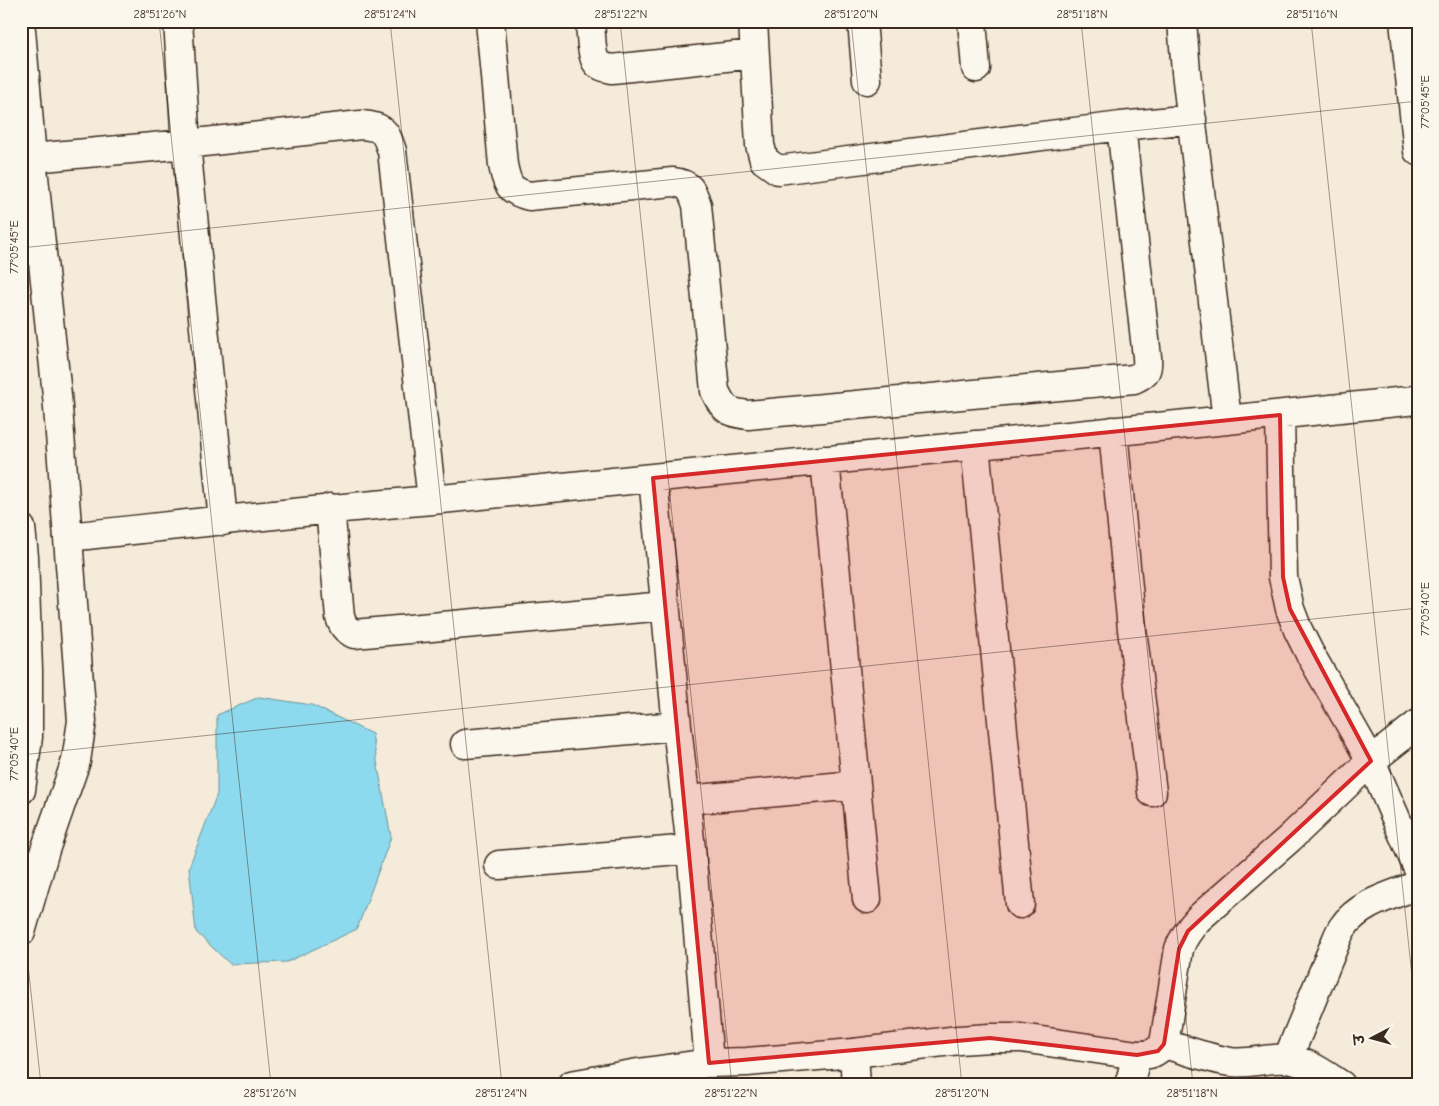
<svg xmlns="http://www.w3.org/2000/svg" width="1439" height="1106" viewBox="0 0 1439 1106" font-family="'Comic Neue','Playpen Sans Deva',sans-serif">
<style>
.water{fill:#8dd9ed;stroke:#6c939a}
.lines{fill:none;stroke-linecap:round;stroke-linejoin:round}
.minor-casing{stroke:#3b2a1e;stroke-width:31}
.tertiary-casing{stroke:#3b2a1e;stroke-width:31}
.minor{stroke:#fbf7ec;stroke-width:28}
.tertiary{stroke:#fbf7ec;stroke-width:28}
.marked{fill:#d62828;fill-opacity:0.2;stroke:#d62828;stroke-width:4;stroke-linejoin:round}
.ticks{fill:none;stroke:#3b2a1e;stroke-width:1;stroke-opacity:0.45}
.neatline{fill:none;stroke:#3b2a1e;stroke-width:2}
.ticks-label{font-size:12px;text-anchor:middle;fill:#3b2a1e}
</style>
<rect width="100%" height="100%" fill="#f5ebda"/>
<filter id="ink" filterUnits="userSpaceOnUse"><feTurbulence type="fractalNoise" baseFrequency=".02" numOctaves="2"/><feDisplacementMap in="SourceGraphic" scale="10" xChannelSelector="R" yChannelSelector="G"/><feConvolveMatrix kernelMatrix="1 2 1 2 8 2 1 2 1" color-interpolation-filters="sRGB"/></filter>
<g filter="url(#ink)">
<path class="water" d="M259,697L312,705L372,734L391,837L357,929L287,962L230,964L196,932L189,867L217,794V715Z"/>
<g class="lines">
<defs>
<path id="minor" d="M178,21L186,144L223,521
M490,21L503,165C507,184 509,191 529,196L673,182C690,184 692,190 697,205L715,391C724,410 727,412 748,415L1134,379C1147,373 1148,370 1147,357L1121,126
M590,21C591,31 591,56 597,63C601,67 607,68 612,69L754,54
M753,21L760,145L764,160L778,170L1121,126L1192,119
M862,21L867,80
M972,21L976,68
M1182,21L1186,72L1227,420
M1404,21L1418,151
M32,158L186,144L361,125C383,127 385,130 392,151L432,500
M1280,415L1283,577L1290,609L1298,630L1309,652L1371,761L1418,869
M1113,431L1132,629L1152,792
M975,445L1020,904
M825,460L867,899
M653,478L677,726L691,849L709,1063
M330,508L340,617C343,626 345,629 354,634L665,606
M68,537C189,524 310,510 432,500L1227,420L1416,400L1418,398
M465,744L677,726
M686,800L856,785
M499,865L691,849
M1164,1044C1186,1050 1209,1059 1231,1062C1245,1064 1260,1060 1274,1059C1300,1056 1320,1071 1341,1085
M854,1053L856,1085
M1288,1058L1336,941C1338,936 1340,931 1343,927C1359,903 1393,895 1418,885
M1129,1085L1137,1055"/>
<path id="tertiary" d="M21,30L32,158L57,395L82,721L76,761L45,850L21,932
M21,528L24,557L28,670V737L21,790
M571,1085L638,1073L709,1063L747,1062L854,1053L959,1040L990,1038H1021L1137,1055C1150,1055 1155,1054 1164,1044L1179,949C1183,937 1190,928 1199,918L1289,839L1371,761L1418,724"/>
</defs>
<use href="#minor" class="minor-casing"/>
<use href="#tertiary" class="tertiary-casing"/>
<use href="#minor" class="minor"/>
<use href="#tertiary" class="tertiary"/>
</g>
</g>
<path class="marked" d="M1280,415L1283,577L1290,609L1371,761L1188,931L1179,949L1164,1044L1158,1051L1137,1055L990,1038L709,1063L653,478Z"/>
<path class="ticks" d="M159,21L271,1085M390,21L502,1085M620,21L732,1085M851,21L962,1085M1081,21L1193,1085M1311,21L1418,1033M21,248L1418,101M21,755L1418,608M21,900L41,1085"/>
<rect width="1439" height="1106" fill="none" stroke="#fbf7ec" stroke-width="55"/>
<g transform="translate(1372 1038) rotate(264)" stroke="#fbf7ec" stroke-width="4" paint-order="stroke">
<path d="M0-4L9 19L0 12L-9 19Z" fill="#3b2a1e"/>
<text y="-8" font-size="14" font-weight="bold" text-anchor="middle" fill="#3b2a1e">उ</text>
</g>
<rect x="28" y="28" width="1384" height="1050" class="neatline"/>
<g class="ticks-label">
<text x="160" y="18">28°51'26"N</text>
<text x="390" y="18">28°51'24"N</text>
<text x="621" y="18">28°51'22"N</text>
<text x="851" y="18">28°51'20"N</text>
<text x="1082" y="18">28°51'18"N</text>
<text x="1312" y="18">28°51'16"N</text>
<text transform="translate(1425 102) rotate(-90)" y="4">77°05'45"E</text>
<text transform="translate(14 247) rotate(-90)" y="4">77°05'45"E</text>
<text transform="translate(1425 609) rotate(-90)" y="4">77°05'40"E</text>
<text transform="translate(14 754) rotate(-90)" y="4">77°05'40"E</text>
<text x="270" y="1097">28°51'26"N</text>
<text x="501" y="1097">28°51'24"N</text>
<text x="731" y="1097">28°51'22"N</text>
<text x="962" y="1097">28°51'20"N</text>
<text x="1192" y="1097">28°51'18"N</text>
</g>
</svg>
